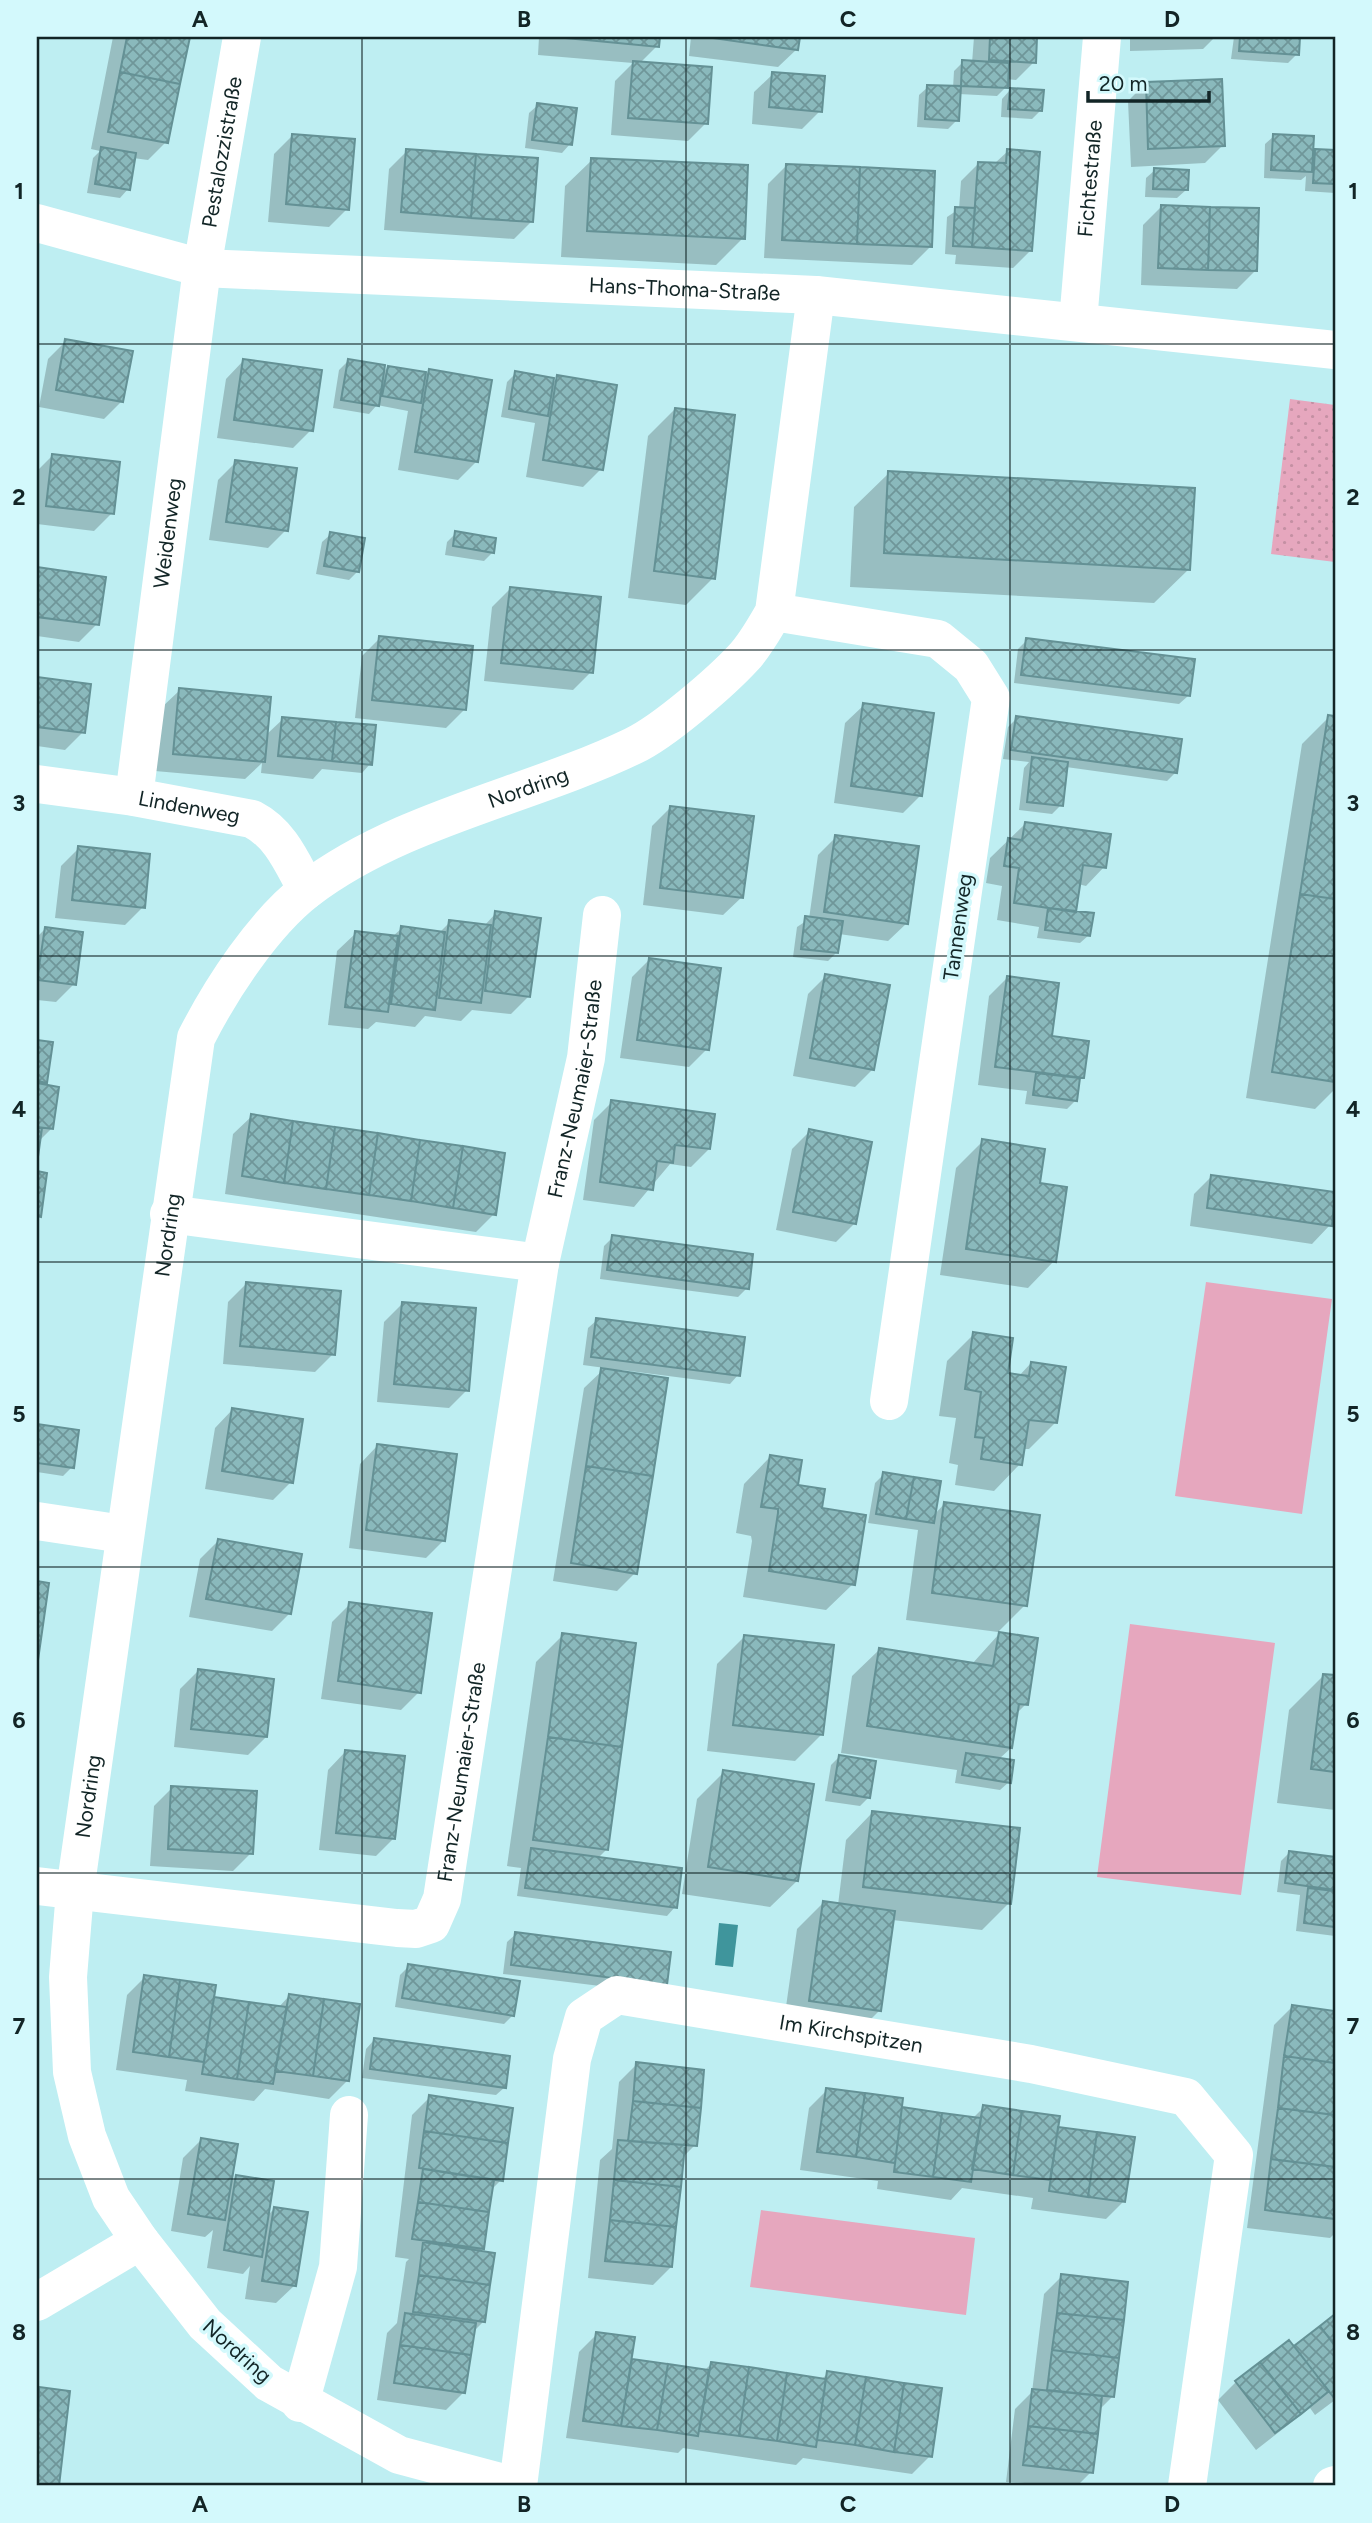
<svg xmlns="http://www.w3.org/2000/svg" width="1372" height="2523" viewBox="0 0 1372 2523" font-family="Figtree,sans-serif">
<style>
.grass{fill:#e6a7be}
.park{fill:url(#park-dots)}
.water{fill:#3f959c}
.shadow{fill:#0003}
.building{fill:url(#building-cross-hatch);stroke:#649195;stroke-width:2}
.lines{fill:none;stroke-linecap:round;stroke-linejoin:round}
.minor{stroke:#fff;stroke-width:38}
.grid{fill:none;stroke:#122526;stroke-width:2;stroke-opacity:0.55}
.labels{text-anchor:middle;stroke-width:7;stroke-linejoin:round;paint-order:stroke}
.street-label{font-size:21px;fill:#122526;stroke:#d3f9fc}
.neatline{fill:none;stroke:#122526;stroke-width:2.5}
.grid-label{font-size:23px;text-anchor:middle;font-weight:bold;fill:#122526}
</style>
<defs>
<pattern id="park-dots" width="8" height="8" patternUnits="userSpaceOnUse" patternTransform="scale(1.75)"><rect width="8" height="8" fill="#e6a7be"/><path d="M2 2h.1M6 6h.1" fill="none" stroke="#c490a3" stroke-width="1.8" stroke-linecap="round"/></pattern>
<pattern id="building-cross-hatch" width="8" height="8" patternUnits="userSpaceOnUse" patternTransform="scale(1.75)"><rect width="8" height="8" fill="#8ab9bc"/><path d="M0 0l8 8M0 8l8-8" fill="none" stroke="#6f9699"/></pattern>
</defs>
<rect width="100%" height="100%" fill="#beeef2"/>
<path class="grass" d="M1206,1282L1332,1299L1302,1514L1175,1496Z
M1130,1624L1275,1643L1241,1895L1097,1877Z
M761,2210L975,2238L966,2315L750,2287Z"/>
<path class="park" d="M1290,399L1335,405V562L1271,554Z"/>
<path class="water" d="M719,1923L738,1925L733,1967L715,1965Z"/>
<path class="shadow" d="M113,37H188L166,142L148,160L133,158L128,189L120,198L87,193L93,158L100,151L91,149Z
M539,37H658L657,46L639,64L706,123L688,141L611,135L615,81L633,63L538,55Z
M691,37H798L797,49L778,67L689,56Z
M974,37H1035L1034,62L1016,80L1006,79V87L997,96L959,94L957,120L948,129L917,127L919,95L928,87L953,88L954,71L963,62L972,63Z
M1130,37H1215L1203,49L1130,51Z
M1234,37H1298L1297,54L1288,63L1231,59Z
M773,74L820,111L802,129L752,124L754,92Z
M1146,83L1223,145L1205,163L1131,167L1128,101Z
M1010,90L1041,110L1032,119L1001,117L1002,99Z
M538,105L570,144L562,153L525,148L529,113Z
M292,136L347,209L329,227L268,222L274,154Z
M1274,136L1311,155L1315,151L1335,152V193L1305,191L1306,176L1301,180L1264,178L1265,144Z
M407,151L532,221L514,239L384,230L389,169Z
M1008,151L1031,250L1013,268L955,264L956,255L945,254L947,217L959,209L961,181L979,163L994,164Z
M592,160L743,238L716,265L561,257L565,186Z
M786,166L930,247L912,265L764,258L768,184Z
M1155,170L1186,190L1177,198L1145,197L1146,178Z
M1161,207L1255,271L1237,289L1141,285L1143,225Z
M66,341L122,401L104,419L39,407L48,359Z
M244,360L311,430L293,448L217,438L226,379Z
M348,361L382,373L388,367L426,374L429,371L476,462L458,480L398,470L408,411L377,405L369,414L333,408L339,370Z
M516,373L552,383L558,377L601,469L583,487L526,477L535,423L501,417L507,382Z
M675,409L713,578L686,605L628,598L648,436Z
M53,455L112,513L94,531L37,524V471Z
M236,462L286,530L268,548L209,540L218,480Z
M889,473L1189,569L1154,603L850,587L854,507Z
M456,533L492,553L484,561L445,555L447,542Z
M331,534L358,571L349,580L316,574L322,542Z
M37,569L104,578L97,624L79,642L37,636Z
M510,589L591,672L573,690L484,681L492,607Z
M380,638L464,710L446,728L355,718L362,656Z
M1027,640L1188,696L1179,704L1014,683L1018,649Z
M37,679L89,685L83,732L65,750L37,746Z
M180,690L266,735L283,719L370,764L362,773L322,769L313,779L261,773L262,763L245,779L155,771L161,708Z
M864,705L921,795L903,813L834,803L845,723Z
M1329,717L1335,718V1089L1315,1109L1246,1098L1302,744Z
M1017,718L1176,772L1167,781L1066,767L1061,805L1052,814L1019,810L1024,768L1029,762L1003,759L1008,727Z
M670,808L742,897L723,915L643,905L652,826Z
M1025,824L1104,867L1086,886L1078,884L1074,912L1089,935L1080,943L1037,938L1039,927L997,920L1002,886L986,883L990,858Z
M836,837L907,923L888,941L839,934L837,952L828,961L793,957L797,927L809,919L818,855Z
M79,848L143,907L125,925L55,918L61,866Z
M496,913L529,996L511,1014L472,1010L461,1021L425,1016L415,1027L376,1022L368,1029L328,1025L337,951L356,933L392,937L402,928L439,933L450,922L484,926Z
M46,928L74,984L56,1002L37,1000V937Z
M650,959L707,1049L689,1067L620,1058L632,977Z
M826,976L873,1069L855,1087L793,1076L808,994Z
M1007,978L1082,1077L1078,1081L1076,1100L1067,1109L1025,1104L1027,1091L978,1085L989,996Z
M37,1042L51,1044L45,1082L41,1086L52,1128L38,1142L37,1151Z
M612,1102L709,1149L691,1167L670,1164L634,1207L583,1200L594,1120Z
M252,1116L494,1214L476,1232L225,1194L233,1134Z
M810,1131L854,1224L836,1242L776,1230L792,1149Z
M983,1141L1038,1184L1054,1261L1028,1288L940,1275L956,1168Z
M1212,1176L1330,1225L1312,1244L1190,1226L1194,1194Z
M613,1237L747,1288L738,1297L600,1279L604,1246Z
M246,1284L333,1354L315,1372L223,1364L228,1302Z
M402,1304L467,1390L449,1408L377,1402L384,1322Z
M597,1320L738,1375L730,1384L622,1370L635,1573L617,1591L553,1581L584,1388L605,1368L583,1365L588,1328Z
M974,1334L1006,1375L1018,1377L1031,1363L1055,1423L1029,1449H1023L1020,1464L994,1491L955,1485L958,1465L949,1463L956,1418L939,1416L947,1361Z
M233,1409L291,1482L273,1500L205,1489L215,1428Z
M37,1425L77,1431L72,1467L63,1476L37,1472Z
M378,1445L444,1540L426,1558L349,1548L360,1464Z
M770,1457L820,1510L853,1584L826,1610L743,1597L752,1541L751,1536L736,1533L744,1484Z
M884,1474L934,1515L945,1503L1025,1605L998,1632L906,1620L918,1530L868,1523L875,1483Z
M218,1541L290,1613L272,1631L189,1617L200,1559Z
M350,1604L419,1692L401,1710L321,1699L332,1622Z
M999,1634L1026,1704L1016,1714L1011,1748L999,1759L1009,1782L1000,1790L955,1783L957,1770L841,1753L852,1676L879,1650L972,1664Z
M563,1635L606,1850L597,1859L675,1907L667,1916L517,1896L521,1868L507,1866L536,1662Z
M744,1637L822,1734L795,1761L707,1751L717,1664Z
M198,1671L266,1737L248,1755L174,1747L180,1689Z
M1323,1676L1335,1677V1810L1277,1803L1289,1710Z
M346,1751L394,1838L376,1856L319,1850L328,1770Z
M839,1757L869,1797L860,1806L825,1801L831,1765Z
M724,1772L797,1881L770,1907L682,1894L697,1799Z
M172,1788L251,1853L233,1871L150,1866L154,1806Z
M872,1813L1009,1903L982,1930L892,1920L879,2011L853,2037L783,2028L797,1929L823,1903L838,1905L846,1840Z
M1289,1853L1335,1859V1936L1296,1931L1300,1895L1277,1892L1281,1861Z
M516,1934L656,1993L503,1974L507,1942Z
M409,1966L513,2015L504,2024L395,2007L400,1975Z
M145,1977L212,1998L278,2008L289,1996L347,2081L329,2099L265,2089L254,2101L185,2091L187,2080L116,2070L127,1995Z
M1292,2007L1335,2013V2233L1330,2238L1247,2228L1274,2025Z
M374,2040L505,2087L496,2095L362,2078L366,2049Z
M637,2064L695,2145L682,2158L671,2267L653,2285L588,2278L600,2160L612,2149L619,2082Z
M827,2090L900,2108L972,2119L984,2107L1056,2128L1124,2201L1106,2219L1031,2209L1033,2198L962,2188L951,2200L877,2189L878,2181L800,2170L809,2108Z
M430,2097L501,2180L491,2190L482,2249L479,2252L483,2322L473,2332L464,2392L446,2410L377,2400L387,2333L397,2323L406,2262L409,2259L395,2257L412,2115Z
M201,2140L229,2184L236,2177L267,2216L275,2208L295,2285L276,2303L245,2299L250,2266L243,2274L207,2268L213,2230L205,2237L171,2231L183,2158Z
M1062,2276L1113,2396L1099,2410L1091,2472L1077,2486L1006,2482L1015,2409L1032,2392L1044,2294Z
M1335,2318V2400L1315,2415L1310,2408L1256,2450L1218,2400L1236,2382L1289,2342L1294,2348Z
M597,2334L630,2360L704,2371L711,2364L821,2380L828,2373L930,2456L912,2474L803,2458L796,2465L683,2448L678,2453L566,2438L579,2352Z
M40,2389L68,2392L57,2486H37V2392Z"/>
<path class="building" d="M127,37H190L180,84L120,72Z
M555,37H660L659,47Z
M706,37H800L798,50Z
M990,37H1037L1036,63L989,60Z
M1240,37H1300L1299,55L1239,51Z
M962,60L1009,63L1008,88L961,86Z
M633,61L712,67L708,124L628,118Z
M120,72L180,84L168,143L108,132Z
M772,72L825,76L822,112L769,107Z
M1222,79L1225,146L1148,149L1146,82Z
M927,85L961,86L959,121L925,119Z
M1010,88L1044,90L1042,111L1008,109Z
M537,103L577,108L572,145L532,140Z
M292,134L355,139L349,210L286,204Z
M1273,134L1314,136L1312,172L1271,170Z
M101,147L136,153L130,190L95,184Z
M406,149L476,154L471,218L401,212Z
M1007,149L1040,152L1032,251L972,247L978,162L1006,163Z
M1315,149L1335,150V184L1313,183Z
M476,154L538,158L533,222L471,218Z
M591,158L748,165L745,239L587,231Z
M786,164L860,167L857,244L782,240Z
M860,167L935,171L932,247L857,244Z
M1154,168L1189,170L1188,190L1153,189Z
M1161,205L1210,207L1208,270L1158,268Z
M955,207L975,208L972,247L953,246Z
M1210,207L1259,208L1257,271L1208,270Z
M65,339L133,351L123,402L56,390Z
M243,359L322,370L313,431L234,420Z
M348,359L385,365L379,406L341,400Z
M388,366L426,372L421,403L382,396Z
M429,369L492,380L478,462L415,452Z
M515,371L554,378L548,416L509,409Z
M557,375L617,385L603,470L543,460Z
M675,408L735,415L715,579L654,571Z
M52,454L120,462L114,514L46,506Z
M235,460L297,468L288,531L226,522Z
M888,471L1195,488L1190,570L884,553Z
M455,531L496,538L494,553L453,546Z
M330,532L365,538L359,572L324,566Z
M37,567L106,577L99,625L37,617Z
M510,587L601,597L593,673L501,663Z
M379,636L473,646L466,710L372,700Z
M1026,638L1195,659L1190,696L1021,675Z
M37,677L91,684L85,733L37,727Z
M179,688L271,697L265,762L173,754Z
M863,703L934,713L922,796L851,786Z
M1328,715L1335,716V899L1300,894Z
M1016,716L1182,739L1177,773L1011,750Z
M282,717L336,722L332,761L278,756Z
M336,722L376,725L372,765L332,761Z
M1032,757L1068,762L1063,806L1027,802Z
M670,806L754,816L743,898L660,888Z
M1025,822L1111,834L1106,868L1083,865L1076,912L1014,903L1019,868L1004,866L1008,838L1022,840Z
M835,835L919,846L908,924L824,912Z
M78,846L150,854L145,908L72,900Z
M1300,894L1335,899V1082L1272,1072Z
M1048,908L1094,913L1090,936L1045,930Z
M495,911L541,918L530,997L485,991Z
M805,916L843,921L838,953L801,949Z
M449,920L491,925L481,1003L439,998Z
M401,926L445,932L435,1010L391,1004Z
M45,927L83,932L76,985L37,980Z
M355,931L398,936L388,1012L345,1007Z
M649,958L721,968L709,1050L637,1040Z
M825,974L890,985L874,1070L810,1058Z
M1007,976L1059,983L1052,1036L1089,1041L1084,1078L995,1067Z
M37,1040L53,1042L47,1083L37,1081Z
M1036,1073L1080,1078L1077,1101L1033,1095Z
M37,1083L59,1087L53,1129L37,1127Z
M611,1100L715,1114L710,1149L675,1145L673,1163L657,1161L653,1190L600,1182Z
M251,1114L293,1121L284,1183L242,1176Z
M293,1121L335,1127L326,1189L284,1183Z
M335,1127L378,1133L369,1195L326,1189Z
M37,1128H42L37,1164Z
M809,1129L872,1142L856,1224L793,1212Z
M378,1133L420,1140L411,1201L369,1195Z
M982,1139L1045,1149L1040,1183L1067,1187L1056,1262L966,1249Z
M420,1140L463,1146L453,1208L411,1201Z
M463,1146L505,1153L496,1215L453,1208Z
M37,1171L47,1173L41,1217L37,1216Z
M1211,1175L1335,1192L1332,1226L1207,1208Z
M612,1235L753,1254L749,1289L607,1270Z
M246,1282L341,1291L335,1355L240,1346Z
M402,1302L476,1308L469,1391L394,1384Z
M596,1318L745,1337L740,1376L591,1357Z
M973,1332L1013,1338L1008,1373L1029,1376L1031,1362L1066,1367L1057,1423L1029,1420L1022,1465L981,1459L984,1438L975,1437L981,1392L965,1389Z
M601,1368L668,1378L653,1476L586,1466Z
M232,1408L303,1419L293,1483L222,1471Z
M37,1424L79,1430L74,1468L37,1463Z
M377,1444L457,1454L445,1541L366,1530Z
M770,1455L802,1460L798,1485L825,1489L822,1508L866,1515L855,1585L769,1571L778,1513V1509L761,1507Z
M586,1466L653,1476L637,1574L571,1563Z
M883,1472L914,1477L906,1519L876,1514Z
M914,1477L941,1481L934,1523L906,1519Z
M944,1502L1040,1515L1027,1606L932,1593Z
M218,1539L302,1554L291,1614L206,1599Z
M37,1581L49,1583L37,1667Z
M349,1602L432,1613L421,1693L338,1681Z
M999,1632L1038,1638L1028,1705L1019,1704L1012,1748L867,1726L879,1648L993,1666Z
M562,1633L636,1643L622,1747L548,1737Z
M744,1635L834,1645L823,1735L733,1725Z
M198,1669L274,1679L267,1737L191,1729Z
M1323,1674L1335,1675V1772L1311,1769Z
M548,1737L622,1747L608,1850L533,1840Z
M345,1750L405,1756L395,1839L336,1833Z
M966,1753L1014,1760L1011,1783L962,1775Z
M839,1755L876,1761L870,1798L833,1792Z
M723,1770L814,1784L798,1881L708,1867Z
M171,1786L257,1791L253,1854L168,1849Z
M872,1811L1020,1828L1011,1904L863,1887Z
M531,1848L682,1868L677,1908L525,1888Z
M1289,1851L1335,1857V1890L1285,1883Z
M1308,1888L1335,1891V1927L1304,1923Z
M823,1901L895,1911L881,2011L809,2001Z
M515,1932L671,1952L667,1985L511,1965Z
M408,1964L520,1981L514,2016L402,1998Z
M144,1975L180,1980L169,2057L133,2052Z
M180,1980L216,1985L204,2062L169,2057Z
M289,1994L324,1999L313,2076L275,2071Z
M214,1997L249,2002L237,2079L202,2074Z
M324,1999L360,2004L349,2081L313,2076Z
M249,2002L287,2007L273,2084L237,2079Z
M1292,2005L1335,2011V2063L1284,2056Z
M374,2038L510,2056L506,2088L370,2069Z
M1284,2056L1335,2063V2115L1278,2108Z
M636,2062L704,2070L701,2108L633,2101Z
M826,2088L865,2093L856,2157L817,2152Z
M865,2093L903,2098L895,2163L856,2157Z
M429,2095L513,2108L508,2143L424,2131Z
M633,2101L701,2108L697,2146L628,2141Z
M983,2105L1022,2111L1013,2175L972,2169Z
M902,2107L942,2113L933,2177L894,2172Z
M1278,2108L1335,2115V2167L1271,2159Z
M1022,2111L1060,2116L1050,2180L1013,2175Z
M942,2113L981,2118L971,2182L933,2177Z
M1058,2127L1097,2132L1088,2197L1049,2191Z
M424,2131L508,2143L503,2181L419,2168Z
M1097,2132L1135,2137L1125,2202L1088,2197Z
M201,2138L238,2144L225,2220L188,2214Z
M618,2140L685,2145L681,2187L614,2180Z
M1271,2159L1335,2167V2219L1265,2210Z
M423,2169L494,2180L489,2212L418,2202Z
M236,2175L274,2181L262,2257L224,2250Z
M614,2180L681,2187L676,2227L610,2220Z
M418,2202L489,2212L484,2249L412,2239Z
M274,2207L308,2212L296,2286L262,2281Z
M610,2220L676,2227L672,2267L605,2261Z
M423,2242L495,2253L490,2285L419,2275Z
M1061,2274L1128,2282L1124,2320L1057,2313Z
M419,2275L490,2285L485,2322L413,2312Z
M405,2313L476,2323L471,2355L400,2345Z
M1057,2313L1124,2320L1119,2358L1052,2350Z
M1335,2314V2346L1320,2326Z
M1320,2326L1335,2346L1334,2398L1294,2346Z
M596,2332L635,2337L621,2426L583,2421Z
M1289,2340L1329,2391L1301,2414L1260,2362Z
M400,2345L471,2355L465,2393L394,2383Z
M1052,2350L1119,2358L1114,2397L1047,2390Z
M632,2359L668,2364L657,2430L621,2426Z
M711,2362L749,2367L739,2436L699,2431Z
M1260,2362L1301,2414L1275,2433L1235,2381Z
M668,2364L709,2370L698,2436L657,2430Z
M749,2367L787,2373L777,2441L739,2436Z
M827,2371L866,2377L855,2445L817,2440Z
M787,2373L826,2379L816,2447L777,2441Z
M866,2377L904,2383L894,2452L855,2445Z
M904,2383L942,2388L932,2457L894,2452Z
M39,2387L70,2391L59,2486H37Z
M1032,2389L1102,2396L1098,2434L1028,2426Z
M1028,2426L1098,2434L1093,2473L1023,2465Z"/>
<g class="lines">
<g class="minor">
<path id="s1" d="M37,223L202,268L816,295L1335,350"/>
<path id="s2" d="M1078,322L1102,37"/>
<path d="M774,612L938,639L971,666L991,698L889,1401"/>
<path id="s3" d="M37,784L134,797L252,819C281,834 292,863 307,890"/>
<path id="s4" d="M134,797L202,268L242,37"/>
<path d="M169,1214L540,1263"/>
<path d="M37,1521L123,1534"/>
<path id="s5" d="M37,1886L397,1928L416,1929L431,1924L442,1899L540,1263L586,1058L602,915"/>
<path d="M37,2302L140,2241"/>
<path d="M300,2403L338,2267L349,2115"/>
<path id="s6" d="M515,2486L399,2455L269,2383L205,2324L140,2241L111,2198L87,2136L72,2072L68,1977L75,1891L196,1038C221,989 263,924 307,890C400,819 529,796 633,746C663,732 721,682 744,657C756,644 765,627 774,612L816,295"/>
<path id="s7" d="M518,2486L572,2059L584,2017L617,1995L1031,2064L1186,2097L1234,2155L1187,2486"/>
<path d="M1332,2486L1335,2485"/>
</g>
</g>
<path class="grid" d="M362,37V2486M686,37V2486M1010,37V2486M37,344H1335M37,650H1335M37,956H1335M37,1262H1335M37,1567H1335M37,1873H1335M37,2179H1335"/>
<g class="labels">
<g class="street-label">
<text dy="7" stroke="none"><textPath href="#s4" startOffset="651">Pestalozzistraße</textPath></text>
<text dy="7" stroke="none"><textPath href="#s2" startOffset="144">Fichtestraße</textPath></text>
<text dy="7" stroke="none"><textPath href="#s1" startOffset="654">Hans-Thoma-Straße</textPath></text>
<text dy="7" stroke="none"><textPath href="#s4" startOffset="266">Weidenweg</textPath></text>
<text dy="7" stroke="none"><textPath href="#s6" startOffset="2119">Nordring</textPath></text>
<text dy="7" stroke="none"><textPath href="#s3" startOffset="154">Lindenweg</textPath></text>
<text transform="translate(958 927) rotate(-82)" y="7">Tannenweg</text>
<text dy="7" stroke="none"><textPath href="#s5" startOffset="1246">Franz-Neumaier-Straße</textPath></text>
<text dy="7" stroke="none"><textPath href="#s6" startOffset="1489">Nordring</textPath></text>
<text dy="7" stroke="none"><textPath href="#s5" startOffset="553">Franz-Neumaier-Straße</textPath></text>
<text dy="7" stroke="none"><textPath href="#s6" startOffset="922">Nordring</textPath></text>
<text dy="7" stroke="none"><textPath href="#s7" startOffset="751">Im Kirchspitzen</textPath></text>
<text transform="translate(237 2351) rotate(42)" y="7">Nordring</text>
</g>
</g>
<rect width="1372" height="2523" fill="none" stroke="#d3f9fc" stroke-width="77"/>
<path d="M1088 91v10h121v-10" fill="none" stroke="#122526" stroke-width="3.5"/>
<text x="1099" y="91" font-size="21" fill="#122526" stroke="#d3f9fc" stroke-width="5" paint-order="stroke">20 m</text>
<rect x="38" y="38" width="1296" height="2446" class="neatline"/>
<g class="grid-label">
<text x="200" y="27">A</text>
<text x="524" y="27">B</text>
<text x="848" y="27">C</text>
<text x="1172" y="27">D</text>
<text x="19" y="199">1</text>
<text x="1353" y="199">1</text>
<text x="19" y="505">2</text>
<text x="1353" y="505">2</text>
<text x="19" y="811">3</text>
<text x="1353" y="811">3</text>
<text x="19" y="1117">4</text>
<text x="1353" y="1117">4</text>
<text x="19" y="1422">5</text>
<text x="1353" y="1422">5</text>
<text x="19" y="1728">6</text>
<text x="1353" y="1728">6</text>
<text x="19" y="2034">7</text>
<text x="1353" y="2034">7</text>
<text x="19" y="2340">8</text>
<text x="1353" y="2340">8</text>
<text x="200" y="2512">A</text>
<text x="524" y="2512">B</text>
<text x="848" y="2512">C</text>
<text x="1172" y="2512">D</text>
</g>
</svg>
